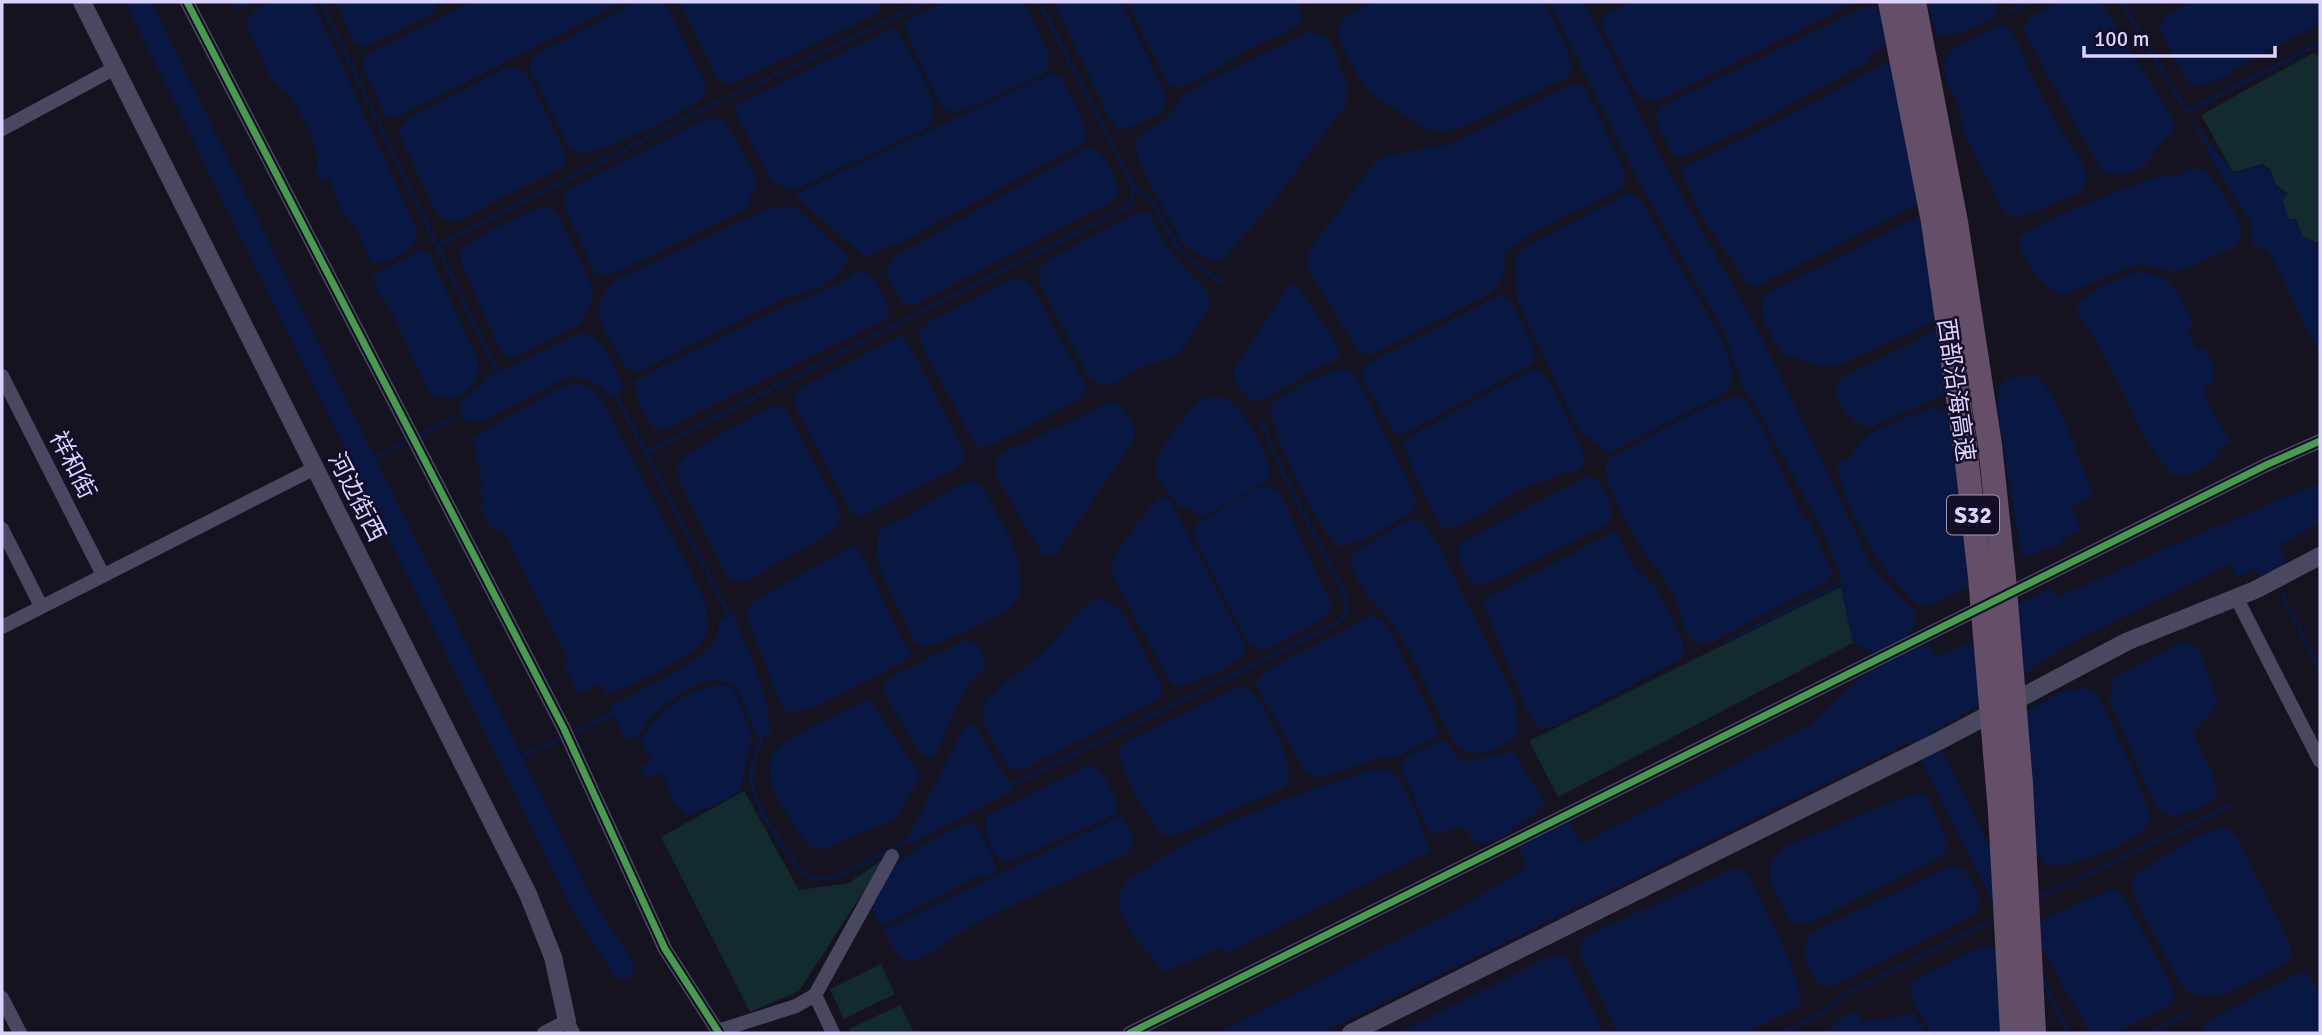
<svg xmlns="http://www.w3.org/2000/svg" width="2322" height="1035" viewBox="0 0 2322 1035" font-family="Signika,'Noto Sans SC',sans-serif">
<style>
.green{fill:#112b2e}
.water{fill:#081843}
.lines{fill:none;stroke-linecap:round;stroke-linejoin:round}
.stream{stroke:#081843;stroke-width:3.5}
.river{stroke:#081843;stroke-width:23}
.minor{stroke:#4a4761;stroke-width:14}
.tertiary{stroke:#4a4761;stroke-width:18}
.motorway-bridge{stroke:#654e67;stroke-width:24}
.cycleway-casing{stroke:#130d26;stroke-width:11}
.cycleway{stroke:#469c4c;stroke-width:7}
.labels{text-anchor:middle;stroke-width:5;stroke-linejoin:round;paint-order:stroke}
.shield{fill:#130d26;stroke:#9f97be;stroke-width:2}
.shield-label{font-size:23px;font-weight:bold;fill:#dbd2ff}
.street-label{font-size:24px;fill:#dbd2ff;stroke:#130d26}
</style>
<rect width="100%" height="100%" fill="#161320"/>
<path class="green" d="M2313,53L2320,56V244L2302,236L2296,219H2289L2282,200L2288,194L2276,185L2271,170L2263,164L2233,172L2201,115Z
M1841,587L1853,643L1558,797L1529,741Z
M744,791L799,890L849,883L886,857L799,991L750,1012L661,837Z
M881,964L895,994L844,1019L830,989Z
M900,1005L914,1033H851L849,1029Z"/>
<path class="water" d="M270,2H313L416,228C421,251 392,261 372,264L358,232L341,210L330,178L319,182L316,172L318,159L311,133L290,95L271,79L245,22L255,10Z
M335,2H435L436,7L430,15L363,48L354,41Z
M471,2H623L396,118L386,117L365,72L363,64L366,55Z
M635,2H665L705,83C706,89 706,93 701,98C687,112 606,151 586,153C581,153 576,152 570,149L530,69L531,58Z
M680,2H881L880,10L877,14L738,81L726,84L716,77Z
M944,2H1025L1049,56L1047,70L1042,75L968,109L958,112L945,110L939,104L903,23Z
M1057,2H1122L1165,94C1166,100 1166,105 1162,110C1157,116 1128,130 1120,129C1116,128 1114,124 1111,121L1055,5Z
M1127,2H1299L1302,19C1298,31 1267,40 1255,46C1237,55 1190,87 1175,88L1167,82Z
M1372,2H1545L1568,52L1571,70L1566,78L1459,129L1442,131L1425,129L1371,94L1359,78L1341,43L1338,33L1340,21Z
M1549,2H1584L1669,173L1753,321L1828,473L1870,565L1915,612L1916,624L1909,632L1916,650L1930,644L1936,658L1982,637L1978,622L2051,588L2056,598L2174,545L2320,483V523L2278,546L2289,570L2263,584L2255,568L2237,577L2230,564L2063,647L1956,719L1321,1033H1218L1458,909L1526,868L1518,843L1569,820L1581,844L1811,725L1862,675L1875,669L1868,651L1853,643L1841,587L1842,580L1826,538L1759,410L1742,387L1725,333L1640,184Z
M1632,2H1855L1662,99C1650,102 1645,101 1636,93L1602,27C1601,12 1620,8 1632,2Z
M1928,2H1996C1997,6 1998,8 1996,13C1991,24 1947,39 1936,34Z
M2060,2H2100L2173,119C2176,133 2167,137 2158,147C2153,152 2150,161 2145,165C2131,174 2110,180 2099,167L2027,37L2024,30L2029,17Z
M2193,2H2320V24L2232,70L2228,76L2197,86L2192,85L2186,79L2158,26L2166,16Z
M1875,6L1893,42L1871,53L1868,62L1745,129L1683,157H1676L1673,154C1666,140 1651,121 1660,107L1862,8Z
M1999,25H2005L2010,29L2023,53L2031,77L2068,143L2078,154L2087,177L2084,188L2076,195L2022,216H2012L2004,211L1964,133L1956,97L1947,84L1943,64L1952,49Z
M894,28C906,42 940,101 933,119C932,122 928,126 926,128L792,191L771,180L739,120L735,108L737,104Z
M1308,32L1325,37L1334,49L1348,88L1345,105L1273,202L1228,254L1222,259L1209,261L1182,243L1140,164L1135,143L1139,137L1172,114L1178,101L1185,94L1206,81Z
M1897,57L1927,200L1757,286L1747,283L1704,220L1680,169L1799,110Z
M513,67L526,73L565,152L566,160L564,166L455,222L442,219L436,212L400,136L399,129L408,119L505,68Z
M1050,74H1054L1061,78C1068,93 1092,128 1084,143L894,246L889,245L867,258L799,201L797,195L801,191Z
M1578,84L1586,90L1624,170L1623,188L1534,232L1505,252C1504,270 1505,281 1491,293L1377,352L1368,355L1359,352L1308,270L1307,256L1312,246L1374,163L1387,156L1447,145L1566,87Z
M2187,112L2233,173L2263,165L2270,170L2275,186L2287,194L2281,200L2289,219L2296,220L2302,237L2320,245V353C2300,320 2287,283 2268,250L2253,246L2250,220L2224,181Z
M708,118L722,119L727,125L754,172L757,188L749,197L748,208L615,273L601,275L596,274L566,211L563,196L572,187Z
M1092,148C1105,155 1116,177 1119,192L1114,200L914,305L903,303C894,287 878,273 894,257L1084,149Z
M2191,168L2205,170C2216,183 2240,215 2241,232C2242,239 2239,243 2235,247L2181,270L2169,271L2141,265L2113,273L2064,295C2046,293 2017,256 2019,237L2023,234L2055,217L2126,188L2162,176H2177Z
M1630,193L1639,198L1717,330L1730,362L1732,382L1725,393L1609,453L1580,431L1575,424L1517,299L1515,261L1516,255L1527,246L1620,197Z
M787,206L797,209L849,257L836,277L817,289L780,300L647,368C642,370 636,372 631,369C624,367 620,357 617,352C599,325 588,300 619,278L765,210Z
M548,207L558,215L585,270L591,284V303L581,324L511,359L501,351L463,268L460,253C466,240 532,208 548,207Z
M1145,211L1149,213L1169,250L1209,294L1210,307L1177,356L1140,367L1118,382L1102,386L1089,378L1040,283L1038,269L1048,260L1134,214Z
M1923,214L1936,316L1929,324L1836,366H1820L1783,354C1772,340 1756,312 1764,295Z
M422,249L429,254L478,360C482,387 454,408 430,394L386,300L380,299L372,276Z
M861,270C874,274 888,300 889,313L885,320L664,429H655C642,416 637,398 634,381L777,310L843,282L854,272Z
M2137,272C2174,274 2180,295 2194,326L2187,329L2197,351L2204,347L2214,368L2213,384L2205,389L2206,401L2230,441L2217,449L2218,458C2204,466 2187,481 2171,474L2141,432L2117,379L2079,313L2077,304C2087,292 2121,277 2137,272Z
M1017,278L1029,284L1039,299L1085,384V392L1075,402L993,444L977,448L923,348L919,332L928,323L1010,279Z
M1293,284L1301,290L1337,344L1339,359L1319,367L1265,399L1251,400L1238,387L1233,371L1285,290Z
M1498,296L1507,298L1511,301C1518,316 1538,348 1534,363L1402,435L1395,434L1365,383L1363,376L1364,366Z
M1943,327L1952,391L1871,427C1853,426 1829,398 1838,380Z
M585,333C607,341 615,369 624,389L610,396C597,382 586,376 567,377L481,422L465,421L460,408L462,400L480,387L486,378L573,336Z
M899,336L904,338L908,343L962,446L965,459L957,468L865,515H856L851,512L797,410L794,396L802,387Z
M1344,370L1351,371L1356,376L1413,491L1416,506L1409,515L1358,543L1355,540L1341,547C1322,541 1271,430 1270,408C1279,392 1326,372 1344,370Z
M1531,370H1538L1548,378L1583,452L1584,465L1578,469L1525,487L1464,524L1446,529C1433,520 1407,459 1404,443L1412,435Z
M2033,375C2053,381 2085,472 2093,495L2072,505L2081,530L2061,539L2062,543L2024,558L2018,537L1997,409L1998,392L2005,379Z
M579,384L592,388L602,399L701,593C706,607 711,623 705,637C696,658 627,687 605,695L602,684L578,694L564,664L568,660L503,531L491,530L479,504L485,502L479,487L484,484C477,468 477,454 472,438L553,391L566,385Z
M1209,397C1216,398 1225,397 1231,402C1245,412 1276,465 1268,480L1205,516L1199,517L1193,509L1180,508L1155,474C1152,452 1187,415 1201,399Z
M1741,397L1759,421L1799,509L1812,526L1832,574L1828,581L1713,641L1697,644C1681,633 1680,606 1671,590C1662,573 1650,562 1640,546C1631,531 1602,481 1606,466C1607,460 1608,461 1612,457C1640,443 1713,397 1741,397Z
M1115,402C1125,411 1137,425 1134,440L1056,554L1051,556L1042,554L998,479C994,469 993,462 1001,454L1109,403Z
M772,406L782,407L786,410L838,507L840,521L835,530L751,579L736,582L726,575L679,480L677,465L687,454Z
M1933,407L1941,411L1954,407L1974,585L1926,607L1918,605C1904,591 1889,576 1878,559C1866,541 1830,478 1840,459L1849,460L1861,441L1872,432Z
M1586,477C1604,478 1617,509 1608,524L1489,583L1478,585C1465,580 1456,556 1460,543Z
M974,481L983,487C996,513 1040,580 1011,606C995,620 974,628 954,636C942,641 927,652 915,642L879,567L877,533L960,485Z
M1271,486L1280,493L1331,605L1326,617L1272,647L1258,650L1249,644L1196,542L1194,530L1199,522L1259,487Z
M1161,497L1167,498L1171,502L1247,648C1243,663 1193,685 1177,687L1170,682L1113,576C1112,570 1111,565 1113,560C1120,546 1150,505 1161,497Z
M1412,520L1421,521L1431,532L1511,691L1517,710L1518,732C1508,749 1471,761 1456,746C1434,708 1420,665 1396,629C1384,609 1347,581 1352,556L1356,551L1405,522Z
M1616,531L1635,569L1656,587L1682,638L1684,653L1681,659L1557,725C1543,730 1535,729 1529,715L1483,603L1489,596Z
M854,545L863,556L895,626L911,654L900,663C882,672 807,716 791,712C785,711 784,707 780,702L747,618L746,609L757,599Z
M1100,598L1116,606L1126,617L1161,684V698L1032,765L1023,770L1010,768C999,752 980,726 983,706C1003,679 1034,664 1056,639C1069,625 1080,603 1100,598Z
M733,614C748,652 770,695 770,737L756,736C751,724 742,693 733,686C704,663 650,714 635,738L625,739L610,706C635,692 694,666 711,646C718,639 719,629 719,620Z
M1375,616L1383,622L1391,632L1440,734L1397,757L1376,759L1322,778L1305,772L1255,683L1269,669L1369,617Z
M966,640L975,642L984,656L986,666L970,683L959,700L936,755L927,757L922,754L888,701L882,686L888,679Z
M2191,643L2198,649L2217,700C2217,715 2197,720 2193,735L2213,775L2217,794C2210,807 2182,815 2168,816L2156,807L2109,700L2114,690L2111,679L2179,644Z
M719,685L728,686L735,692L752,736L740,791L720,803L687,816L673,803L663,773L643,777L641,766L652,761L641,740C657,712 686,689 719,685Z
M1244,687C1261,693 1290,757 1289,775C1289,782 1285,785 1281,789L1180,833L1171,836L1160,833C1150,822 1120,768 1120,755C1119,748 1122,745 1127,741L1230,690Z
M2084,688L2092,690L2099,697L2137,779L2151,818C2143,842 2072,869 2047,865L2035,852L2021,714L2061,692Z
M869,699L921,776L896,818L828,847L814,849L808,845C796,826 779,806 772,784C769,775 769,761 774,753C786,735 848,710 869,699Z
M971,724L975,726L1014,790L911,844L907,839L964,728Z
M1438,741H1444L1459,758L1465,761L1514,752L1545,805C1532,815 1495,848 1478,843C1472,842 1468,831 1464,827L1430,834L1402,770L1401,764L1409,755Z
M1090,765C1104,769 1117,796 1117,810L1114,815L1007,863C993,860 981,828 987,815Z
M1388,769C1407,778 1422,830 1430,851L1227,953L1222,947L1165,972C1146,950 1098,906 1129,879L1186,843L1232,821L1310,790L1369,771Z
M1914,793L1925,795L1929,799L1947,842L1945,855L1808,924L1795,923L1790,920C1776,891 1754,871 1786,846Z
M1120,816C1128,827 1138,840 1128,853C1073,879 1015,902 961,932C948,939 920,966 904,960C894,956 889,938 884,929Z
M972,821C983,835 994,852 995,871L991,877L977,876L882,926L872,909L893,868L912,852L963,824Z
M2218,829H2228L2237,836L2287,937L2292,954C2287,966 2273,970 2262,976C2236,989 2206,1009 2181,985L2137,904L2131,882L2137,873L2193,839Z
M1951,866L1964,869L1975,887L1980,902L1975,914L1834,986C1812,991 1795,949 1811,933Z
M1731,870H1741L1749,876C1761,902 1804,980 1800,1005L1746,1033H1618L1583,961C1579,950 1578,943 1588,935Z
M2113,889L2121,892L2171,984L2175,998L2169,1005L2116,1033H2090L2043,949L2040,941V925L2047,917Z
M1982,946L1995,949L2001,954L2023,1033H1931C1923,1018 1906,998 1913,981Z
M1561,954L1567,959L1604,1033H1398L1551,956Z
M2306,972L2320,994V1033H2202L2204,1023L2211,1019L2299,973Z
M1856,1012L1863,1022L1913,1014L1927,1033H1827L1842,1017Z"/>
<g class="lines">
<path class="stream" d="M233,2L236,8L249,2
M321,2L499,376
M2121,2L2187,112L2320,43
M2008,12L2030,2
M1133,185C1162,204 1162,228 1182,252C1193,264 1210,274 1222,283
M437,246L708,107L927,2
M614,392L731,618
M417,437L466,412
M646,453L1126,207L1132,201L1133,185L1039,2
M365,463L410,440
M2282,594L2320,670
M1726,642L1846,581
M763,732C758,749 749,767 752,785C755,806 789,857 803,874L814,879L837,877L911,839
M571,733L615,713
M512,761L564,737
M1009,786L1337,623C1348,613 1348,604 1343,591L1284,475L1261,421
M2037,899L2229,806
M2043,980L2068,1033
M1781,1033L1820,1015L1839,998L1995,919
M2149,1033L2190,1012"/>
<path class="river" d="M138,2L583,906L623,968
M1917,726L2005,902"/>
<path class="minor" d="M187,2L564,729L665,949L719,1033
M2,129L115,68
M2,376L103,575
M2,529L41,606
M2236,597L2320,761
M2,627L315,468
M2,998L20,1033
M718,1031L796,1006L815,995
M544,1033L567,1021L573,1033
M833,1033L815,995L892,856
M1130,1033L2266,465L2320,441"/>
<path class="tertiary" d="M82,2L528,894L553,957L567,1021
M1351,1033L1939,741L2128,641L2255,590L2320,556"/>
<path class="motorway-bridge" d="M1890,2L1933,222L1966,454L1980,577L2000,812L2012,1033
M1914,2L1956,222L1990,445L2004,577L2021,784L2034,1033"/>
<defs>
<path id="cycleway" d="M187,2L564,729L665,949L719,1033
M1130,1033L2266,465L2320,441"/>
</defs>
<use href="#cycleway" class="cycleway-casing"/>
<use href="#cycleway" class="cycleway"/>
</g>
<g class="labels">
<rect class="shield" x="1947" y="495.5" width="52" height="39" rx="5"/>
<g class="shield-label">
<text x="1973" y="523">S32</text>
</g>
<g class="street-label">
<text transform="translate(1956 390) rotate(82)" y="8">西部沿海高速</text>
<text transform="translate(73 465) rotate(63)" y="8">祥和街</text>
<text transform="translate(357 497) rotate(63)" y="8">河边街西</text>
</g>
</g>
<rect width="2322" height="1035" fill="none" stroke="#dbd2ff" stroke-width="7"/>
<path d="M2084 46v10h191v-10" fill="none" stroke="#dbd2ff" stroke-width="3.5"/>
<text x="2094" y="46" font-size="21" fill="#dbd2ff" stroke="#130d26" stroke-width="5" paint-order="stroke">100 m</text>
</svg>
